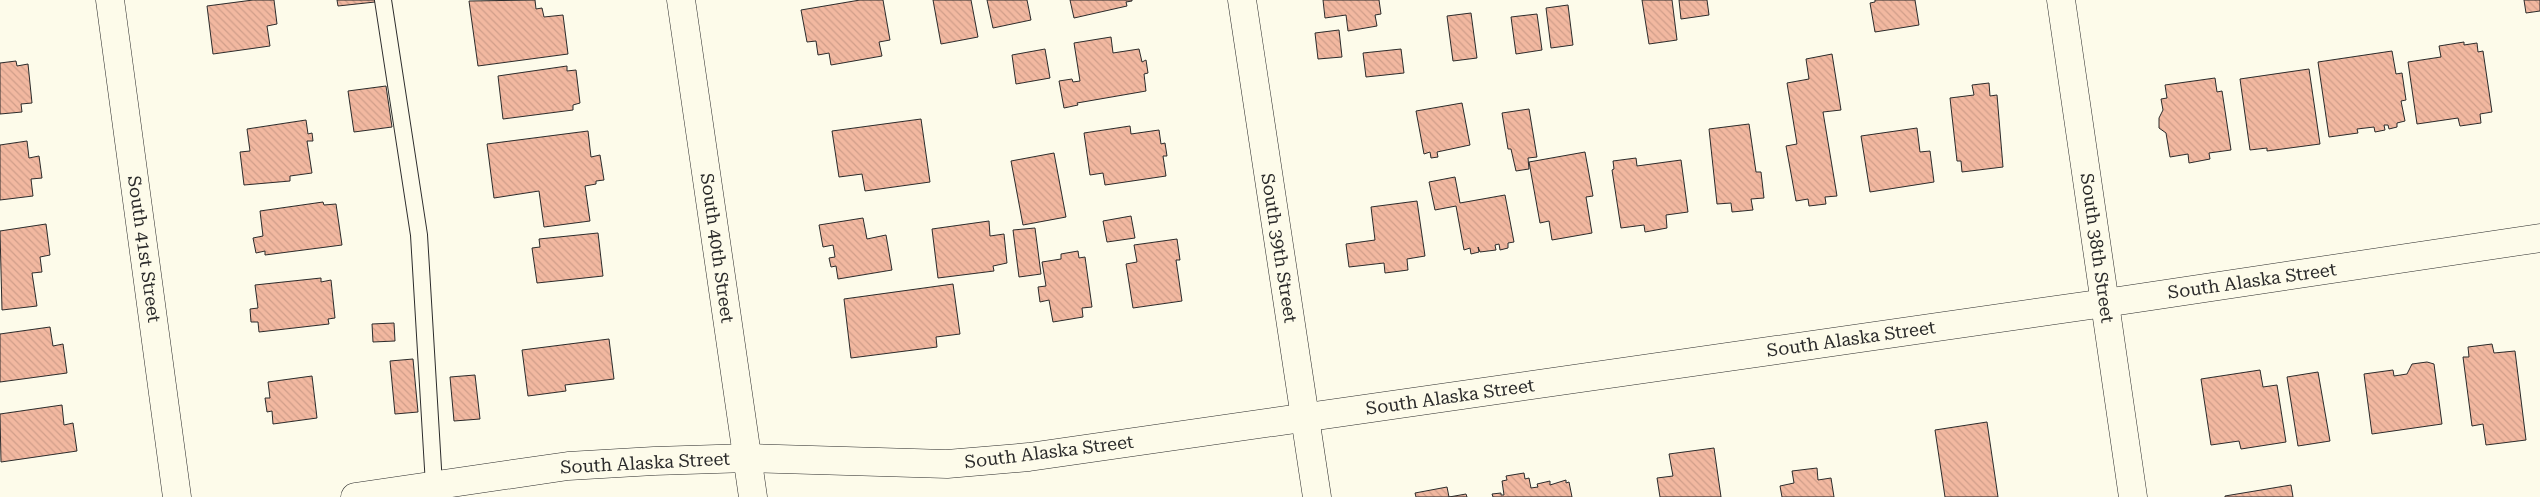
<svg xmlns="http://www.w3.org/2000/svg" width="2540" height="497" viewBox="0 0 2540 497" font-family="'Roboto Serif',serif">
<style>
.building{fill:url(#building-back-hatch);stroke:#2b2b2b}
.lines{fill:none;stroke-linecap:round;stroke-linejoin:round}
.service-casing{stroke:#2b2b2b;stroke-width:18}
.minor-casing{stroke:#2b2b2b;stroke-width:29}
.tertiary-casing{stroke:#2b2b2b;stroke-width:29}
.primary-casing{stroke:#2b2b2b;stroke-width:29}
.service{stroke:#fdfbea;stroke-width:16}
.minor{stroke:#fdfbea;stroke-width:28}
.tertiary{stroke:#fdfbea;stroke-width:28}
.primary{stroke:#fdfbea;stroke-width:28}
.labels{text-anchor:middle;stroke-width:4;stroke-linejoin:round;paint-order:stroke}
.street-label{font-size:18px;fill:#2b2b2b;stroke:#fdfbea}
</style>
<defs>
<pattern id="building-back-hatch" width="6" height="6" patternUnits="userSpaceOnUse" patternTransform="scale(1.25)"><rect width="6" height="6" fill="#f2b8a0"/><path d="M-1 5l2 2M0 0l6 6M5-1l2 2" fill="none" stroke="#d09e8a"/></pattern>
</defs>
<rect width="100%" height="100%" fill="#fdfbea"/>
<path class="building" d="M253,0H274L277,24L267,26L270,46L213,54L207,6Z
M337,0H375V2L338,6Z
M535,0L536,9L542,8L544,17L563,15L568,54L478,66L469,1Z
M860,0H883L890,40L879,42L882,56L831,65L829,53L818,55L816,41L807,42L801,10Z
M933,0H971L978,37L941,44Z
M987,0H1027L1031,20L993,28Z
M1070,0H1132V1L1126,2L1127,6L1074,18Z
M1323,0H1379L1381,14L1375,15L1377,26L1348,31L1346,15L1325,18Z
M1642,0H1672L1677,40L1649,44Z
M1679,0H1707L1709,15L1681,19Z
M1875,0H1915L1919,25L1875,32L1870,3L1875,2Z
M2524,0H2540V11L2526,13Z
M1568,5L1573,45L1551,48L1546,8Z
M1471,13L1477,58L1453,61L1447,16Z
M1537,14L1542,50L1516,54L1511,17Z
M1339,30L1342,57L1318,59L1315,33Z
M1111,37L1113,53L1139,49L1142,62L1146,60L1148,73L1144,74L1146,91L1077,103L1078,105L1064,108L1059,81L1072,79L1073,82L1080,81L1074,43Z
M2464,42V45L2477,43L2478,52L2483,51L2492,112L2480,114L2481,123L2460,126L2458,118L2417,124L2408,62L2441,57L2439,46Z
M1045,49L1050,78L1016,84L1012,55Z
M1401,49L1404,73L1366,77L1363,53Z
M2392,51L2396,74L2402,73L2406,100L2401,101L2405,121L2397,123V127L2389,129L2388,125H2384L2385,130L2375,132L2374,127L2357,129L2358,133L2329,137L2318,62Z
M1832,54L1841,110L1823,112L1837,196L1825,197L1826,204L1809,206L1808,199L1796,201L1786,146L1797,144L1787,83L1809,79L1806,59Z
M16,61L17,66L28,64L32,103L21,104L22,112L0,114V63Z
M567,66V71L576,70L580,103L573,105V110L503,119L498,76Z
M2309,69L2320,144L2267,151V148L2250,150L2240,79Z
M2215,78L2217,92L2222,91L2231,150L2209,153L2210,159L2189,163L2188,154L2170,157L2166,133L2159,128V118L2163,110L2161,99L2167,98L2165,85Z
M1989,83L1990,96L1997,95L2003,167L1962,172L1961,161H1957L1950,98L1974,95L1972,85Z
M386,86L392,127L354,132L348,91Z
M1462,103L1470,145L1437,152L1438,157L1431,158L1430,152L1424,154L1416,111Z
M1529,109L1537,157L1528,158L1529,169L1516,171L1511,149H1508L1502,113Z
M921,119L930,182L865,191L862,174L839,177L832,131Z
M306,120L308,134L312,133L313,141H307L312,173L290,176V181L244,185L240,152L250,151L247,129Z
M1749,124L1756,172H1761L1764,198L1751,199L1753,210L1732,212L1731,203L1717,204L1709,129Z
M1130,126L1131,134L1159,130L1161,144L1165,143L1167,156H1163L1166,176L1105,185L1103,173L1090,175L1084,133Z
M1917,128L1920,152L1930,151L1934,182L1870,192L1861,136Z
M588,131L591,157L600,155L604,180L596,181V184L585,186L590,221L544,227L539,191L494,198L487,144Z
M27,141L29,158L39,156L42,178L31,179L33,196L0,200V145Z
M1585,152L1593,196L1586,197L1592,233L1552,240L1549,221L1540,223L1529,162Z
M1054,153L1066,217L1023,225L1011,161Z
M1636,158L1637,166L1681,160L1688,212L1666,215L1667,228L1645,232L1644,225L1621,228L1612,170L1614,169L1613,161Z
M1455,177L1460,203L1505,195L1514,242L1508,243V248L1500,250L1499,244L1495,245L1496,250L1480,252L1478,247L1479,252L1471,254L1470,248L1464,250L1456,206L1435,210L1429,182Z
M1417,201L1425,256L1407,259L1408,270L1385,273L1384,263L1349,267L1346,244L1375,240L1371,207Z
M323,202L324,205L336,204L342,245L265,255V251L256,253L253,238L263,236L260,211Z
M1131,216L1135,238L1107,242L1103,221Z
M863,218L867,239L886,235L892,270L838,279L836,266L831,267L829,258L835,257L833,245L823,247L819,225Z
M989,221L990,236L1004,234L1007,263L993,266L994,271L938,278L932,229Z
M46,224L50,255L40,257L42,272L32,273L37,306L2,310L0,231Z
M1035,228L1041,274L1019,277L1013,230Z
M598,233L603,276L537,283L532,248L540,247L539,239Z
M1177,239L1180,260H1176L1182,301L1133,308L1126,264L1137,262L1134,245Z
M1078,251L1079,258L1085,257L1092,307L1082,308L1083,317L1053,322L1049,300L1040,302L1038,287L1046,286L1042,262L1061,259V254Z
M321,278V282L331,280L335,318L328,319L329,324L259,332L258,322H251L250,309L258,308L255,285Z
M953,284L960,334L936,337L937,347L851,358L844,299Z
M394,323L395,341L373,342L372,324Z
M50,327L53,346L63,344L67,373L0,382V334Z
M609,339L614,379L565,385L566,391L528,396L522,350Z
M2492,344L2494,353L2515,351L2526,440L2486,445L2483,424L2472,426L2463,357H2469L2468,347Z
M413,359L418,412L395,414L390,361Z
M2427,362L2434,364L2442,424L2372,434L2364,374L2393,370L2394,376L2407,374L2412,364Z
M2260,370L2263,387L2277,385L2286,442L2241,449L2239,441L2211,445L2201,379Z
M2318,372L2330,441L2298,446L2287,377Z
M475,375L480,419L454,421L450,377Z
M312,376L317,418L273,424L272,411L267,412L265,398H270L268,382Z
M62,405L64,425L73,423L77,451L1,462L0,414Z
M1987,422L1998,497H1945L1935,430Z
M1714,448L1721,497H1660L1657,478L1673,476L1669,454Z
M1817,468L1818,480L1831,478L1834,497H1782L1780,486L1794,483L1792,471Z
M1524,473L1525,479L1529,478L1531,488L1538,487L1537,484L1550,481V485L1566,480V483L1569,482L1572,497H1493L1492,494L1501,493V495H1504L1502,481L1507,480L1506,476Z
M2291,485L2293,497H2225V496Z
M1447,487L1449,497H1416L1415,493Z
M1466,494L1467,497H1449Z"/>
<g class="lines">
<defs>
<path id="service" d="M383,0L419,235L434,485"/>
<path id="minor" d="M110,0L177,497
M681,0L753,497
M1242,0L1317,497
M2105,303L2540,238"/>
<path id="tertiary" d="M355,497L568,466L654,461L748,458L947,464L1029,457L2105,303"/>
<path id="primary" d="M2061,0L2133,497"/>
</defs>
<use href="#service" class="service-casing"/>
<use href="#minor" class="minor-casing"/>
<use href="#tertiary" class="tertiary-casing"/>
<use href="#primary" class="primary-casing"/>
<use href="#service" class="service"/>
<use href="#minor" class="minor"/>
<use href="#tertiary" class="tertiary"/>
<use href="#primary" class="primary"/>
</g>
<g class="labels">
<g class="street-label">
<text transform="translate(717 248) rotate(82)" y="6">South 40th Street</text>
<text transform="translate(1279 248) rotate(81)" y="6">South 39th Street</text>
<text transform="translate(2097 248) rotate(82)" y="6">South 38th Street</text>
<text transform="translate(144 249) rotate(82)" y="6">South 41st Street</text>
<text transform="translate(2252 281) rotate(-8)" y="6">South Alaska Street</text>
<text transform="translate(1851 339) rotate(-8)" y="6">South Alaska Street</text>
<text transform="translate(1450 397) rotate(-8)" y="6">South Alaska Street</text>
<text transform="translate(1049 452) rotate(-7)" y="6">South Alaska Street</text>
<text transform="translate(645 463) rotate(-3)" y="6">South Alaska Street</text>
</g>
</g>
</svg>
